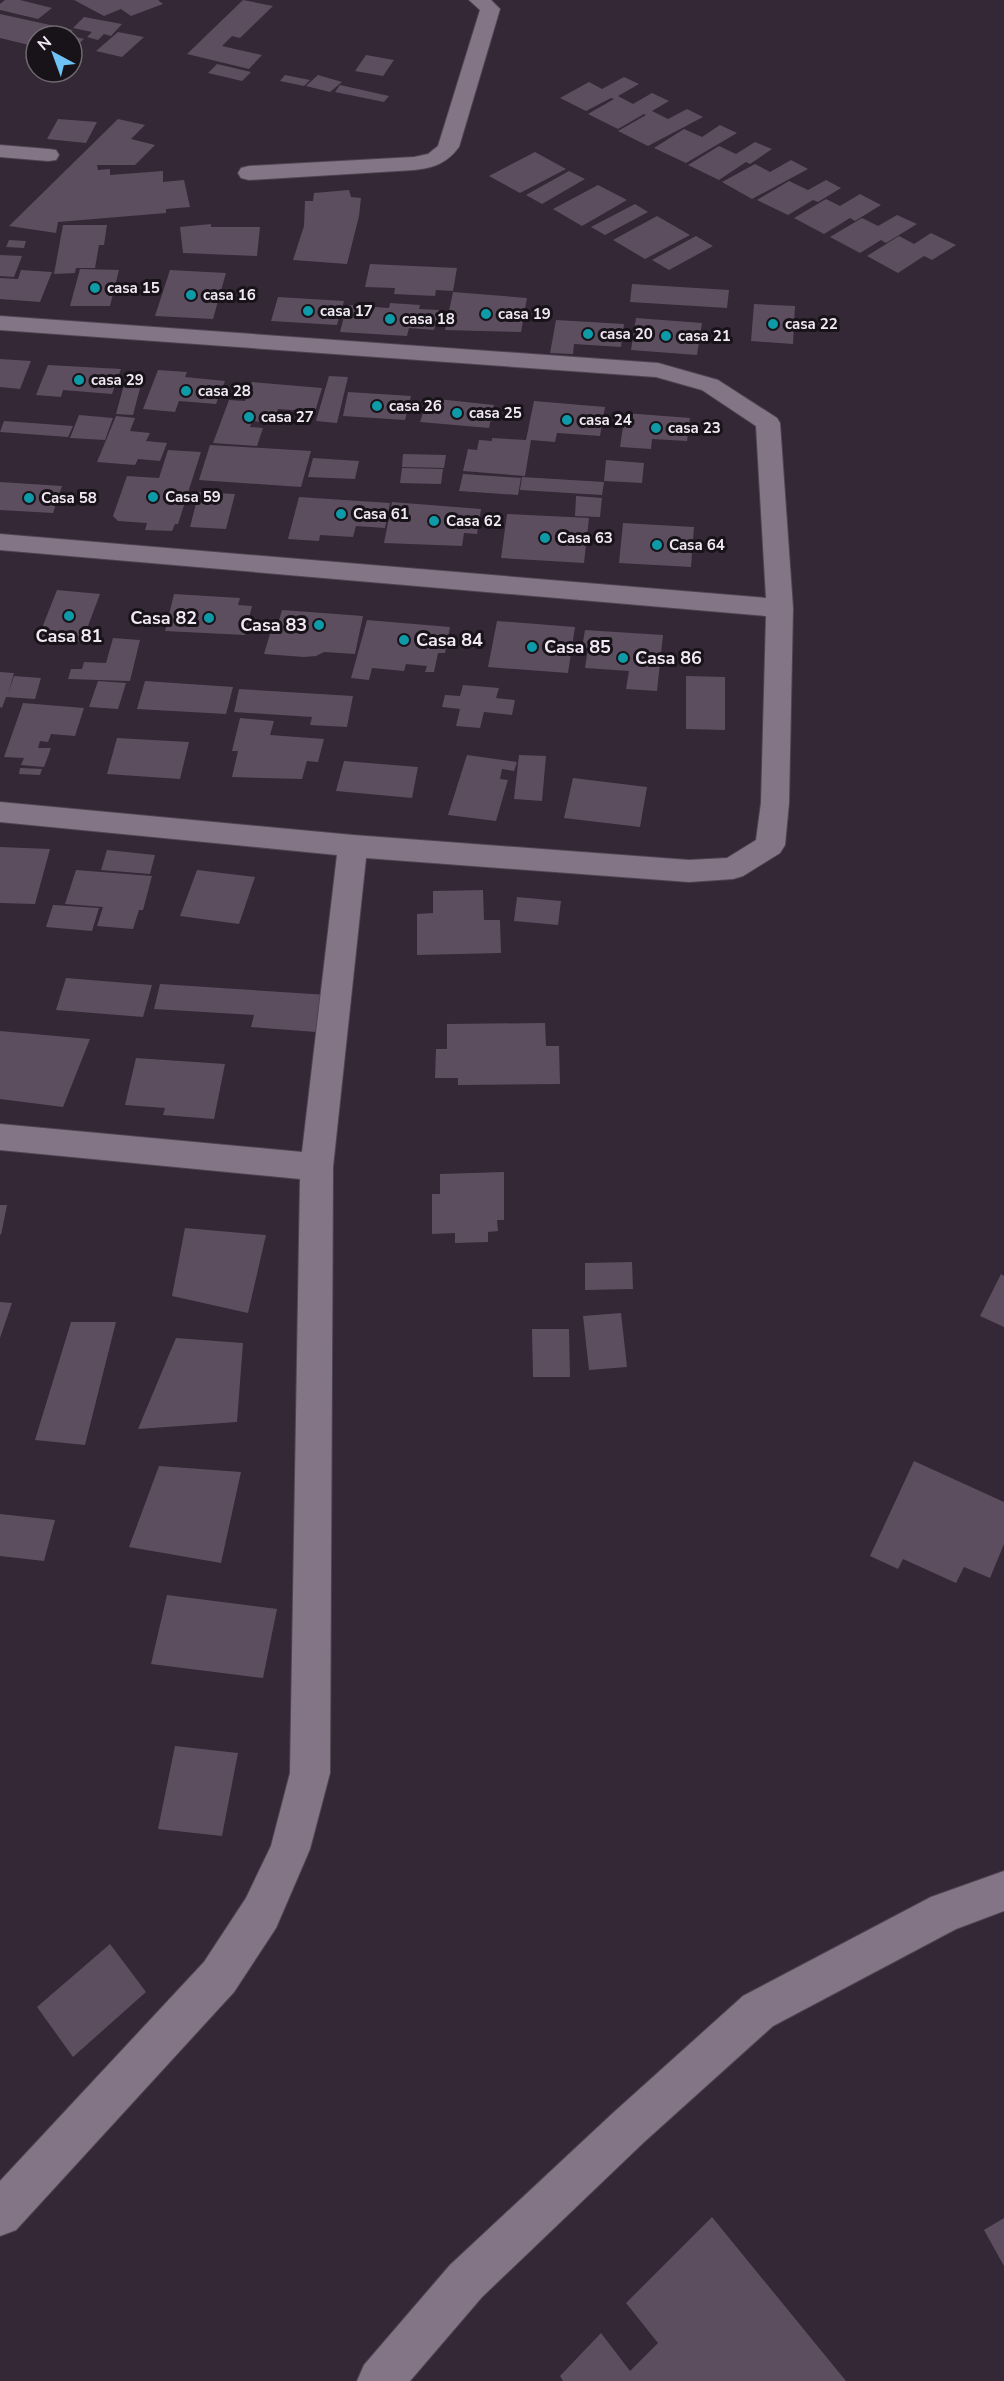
<svg xmlns="http://www.w3.org/2000/svg" width="1004" height="2381" viewBox="0 0 1004 2381" font-family="'Nunito Sans',sans-serif">
<style>
.building{fill:#5c4e5e}
.lines{fill:none;stroke-linecap:round;stroke-linejoin:round}
.minor-casing{stroke:#4f4451;stroke-width:2}
.minor{fill:#847586;fill-rule:evenodd}
.culture-dot{fill:#0f9aa8;stroke:#181319;stroke-width:2}
.labels{text-anchor:middle;stroke-width:6;stroke-linejoin:round;paint-order:stroke}
.far-poi-label{font-size:15px;font-weight:bold;fill:#f1e9f3;stroke:#181319;text-anchor:start}
.poi-label{font-size:18px;font-weight:bold;fill:#f1e9f3;stroke:#181319;text-anchor:start}
</style>
<rect width="100%" height="100%" fill="#342736"/>
<path class="building" d="M5,0H20L52,8L38,19L0,10V4Z
M74,0H158L163,4L131,16L121,9L104,16Z
M243,0L273,6L240,38L232,36L222,46L262,55L249,69L187,54Z
M0,14L73,30L66,36H36V41L29,45L0,38Z
M84,17L122,24L111,36L104,34L98,40L87,37L92,32L73,28Z
M118,32L144,37L122,57L96,51Z
M72,36L84,39L72,50Z
M366,55L394,60L383,76L355,71Z
M217,64L251,72L242,81L208,73Z
M285,75L310,80L304,86L280,81Z
M318,75L342,82L330,92L306,86Z
M624,77L639,84L618,96L633,104L652,93L669,101L652,111L668,119L687,109L703,117L648,146L618,131L646,115L644,114L618,129L588,114L614,99L611,98L586,111L560,98L589,82L602,89Z
M340,85L389,96L384,102L335,92Z
M58,119L97,122L86,143L47,139Z
M118,119L145,125L131,139L155,145L135,165H97L98,170L110,169V175L163,171V182L184,180L190,207L166,209V213L58,222L56,233L9,226Z
M720,125L737,133L686,163L654,148L684,129L702,137Z
M755,142L772,149L750,164L746,162L719,180L688,165L719,146L736,154Z
M535,152L566,169L520,193L489,176Z
M791,160L808,169L752,199L722,182L755,164L770,172Z
M569,171L585,179L542,204L526,195Z
M826,180L841,188L818,202L813,200L788,215L757,200L789,181L808,190Z
M598,185L627,200L582,226L553,209Z
M349,190L351,197L361,198L359,216L347,264L293,260L304,226L305,201H313L314,193Z
M860,194L881,205L855,221L850,218L824,234L794,218L826,199L840,206Z
M635,204L648,212L605,235L591,227Z
M897,215L917,224L886,243L881,240L860,253L830,237L862,218L878,226Z
M657,216L690,235L645,259L613,240Z
M211,224V227H260L257,256L183,253L180,227Z
M63,225H107L104,245H99L95,268H76L75,273L54,274Z
M931,233L956,245L932,260L924,256L898,273L867,256L899,236L914,244Z
M696,236L713,246L669,270L652,260Z
M9,240L26,241L24,248L6,247Z
M0,255L22,256L14,277L0,276Z
M370,264L457,268L453,291L436,290L435,296L394,294L395,288L365,287Z
M80,269L119,270L110,306H70Z
M21,270L52,272L40,302L0,299V278L18,279Z
M170,270L226,273L213,319L155,316Z
M632,284L729,290L727,308L630,302Z
M453,292L527,298L521,332L445,330Z
M278,297L344,301L337,325L271,321Z
M390,303L420,305L419,309L439,310L434,330L409,328L407,336L340,332L347,305L389,308Z
M754,304L795,306L793,344L751,341Z
M636,318L702,323L697,355L631,350Z
M556,320L624,324L621,347L574,344L573,354L550,353Z
M0,359L31,361L20,389L0,387Z
M48,365L121,369L112,394L63,390L61,397L36,395Z
M158,370L187,372L185,377L225,381L216,404L179,401L175,412L143,409Z
M329,376L348,377L337,423L316,421Z
M126,377H143L133,415L116,414Z
M252,382L322,388L315,412L278,409L273,423L252,421L250,427L263,428L257,446L213,443L229,400L245,401Z
M348,392L411,396L405,420L343,416Z
M428,398L494,405L489,428L420,422Z
M534,401L605,407L600,436L557,433L555,442L531,440L525,476L463,471L468,449L477,450L479,440L492,441V438L526,440Z
M625,413L690,418L687,441L652,439L651,449L620,447Z
M79,415L113,418L105,440L70,438Z
M116,416L135,418L130,431L150,433L146,441L167,443L160,461L138,459L135,465L97,462Z
M4,421L73,426L68,437L0,432Z
M210,445L311,451L301,487L199,480Z
M168,450L201,452L178,524H175L172,531L145,530L147,523L118,521L113,516L127,476L159,478Z
M403,454L446,455L444,468L402,467Z
M313,458L359,461L355,479L308,477Z
M606,460L644,463L642,483L604,481Z
M402,468L443,469L441,484L400,483Z
M463,474L521,478L518,495L459,491Z
M522,477L604,482L602,495L520,490Z
M0,482L62,486L53,513L0,510Z
M199,492L235,494L226,529L190,527Z
M576,496L602,498L600,517L575,516Z
M299,497L390,503L385,528L356,526L353,537L320,535L319,541L288,539Z
M392,502L481,509L477,534L464,533L462,546L384,543Z
M507,514L589,518L584,563L501,558Z
M623,523L694,527L691,567L619,563Z
M57,590L100,594L82,642L38,638Z
M174,594L240,598L238,605L252,606L245,635L165,631Z
M282,610L363,616L355,654L324,652L316,656L304,657L264,654L270,634H275Z
M367,620L450,627L445,653H438L434,672H425L427,666L406,664L404,671L372,668L369,680L351,678Z
M497,621L575,627L568,673L488,667Z
M585,630L663,635L657,691L626,689L629,671L585,668L588,648H582Z
M113,638L140,640L130,681L68,679L71,669H82L84,662L106,663Z
M0,672L14,673L8,694L14,676L41,678L35,699L6,697L2,708L0,707Z
M686,676L725,677V730L686,729Z
M98,681L126,683L118,709L89,707Z
M145,681L233,687L226,714L137,709Z
M463,685L499,688L496,698L515,700L512,715L484,712L480,728L456,726L460,709L442,707L445,695L460,696Z
M239,689L353,696L347,727L310,725L312,717L234,712Z
M23,703L84,708L75,736L51,734L48,742L40,741L38,748H51L44,767L21,765L24,758L4,757Z
M240,718L274,721L270,735L324,739L318,762L307,761L302,779L232,777L238,751H232Z
M117,738L189,742L180,779L107,774Z
M467,755L517,762L514,771L502,769L500,779L508,780L496,821L448,815Z
M519,755L546,756L542,801L514,799Z
M344,761L418,767L412,798L336,791Z
M20,768L42,769L40,775L19,774Z
M573,778L647,787L640,827L564,818Z
M0,847L50,849L35,904L0,903Z
M107,850L155,855L150,874L101,870Z
M76,870L152,876L143,910H139L133,929L97,926L103,907L65,904Z
M197,870L255,877L239,924L180,916Z
M483,890L484,920H500L501,953L417,955V914L433,913V891Z
M517,897L561,901L558,925L514,921Z
M53,905L99,908L92,931L46,927Z
M66,978L152,985L143,1017L56,1010Z
M160,984L328,995L316,1032L251,1027L254,1015L154,1009Z
M545,1023L546,1046H559L560,1084L458,1085V1078H435L436,1049H447V1024Z
M0,1031L90,1039L63,1107L0,1099Z
M136,1058L225,1064L214,1119L163,1115L165,1108L125,1105Z
M504,1172V1220H497L498,1231L488,1232V1242L455,1243V1233L432,1234V1194H440V1174Z
M0,1205H7L1,1235L0,1234Z
M185,1228L266,1235L248,1313L172,1296Z
M632,1262L633,1289L585,1290V1263Z
M1001,1274L1004,1276V1327L980,1316Z
M0,1302L12,1303L0,1338Z
M621,1313L627,1367L589,1370L583,1316Z
M71,1322H116L85,1445L35,1440Z
M532,1329H569L570,1377H533Z
M176,1338L243,1343L237,1422L138,1429Z
M914,1461L1004,1502V1544L990,1578L964,1567L956,1583L903,1559L898,1569L870,1556Z
M159,1466L241,1472L221,1563L129,1547Z
M0,1514L55,1520L44,1561L0,1556Z
M167,1595L277,1609L263,1678L151,1664Z
M175,1746L238,1753L222,1836L158,1829Z
M110,1944L146,1992L73,2057L37,2007Z
M712,2217L846,2381H563L560,2376L601,2333L630,2371L658,2343L626,2303Z
M1004,2218V2266L984,2230Z"/>
<g class="lines">
<defs>
<path id="minor" d="M469,0H491L500,9L459,147C447,163 434,168 414,170L249,180L241,178L238,173L241,168L249,166L414,157L428,154L438,146L480,10Z
M0,145L48,149L56,150L59,155L56,160L48,161L0,157Z
M0,316L658,363L718,380L777,418L780,423L793,608L789,803L785,845L780,853L743,876L733,879L689,882L366,858L333,1167L330,1773L310,1849L304,1863L276,1928L234,1992L16,2230L0,2236V2181L204,1962L246,1898L271,1846L290,1773L300,1179L0,1150V1124L302,1152L337,855L0,822V802L353,835L689,860L727,858L756,840L761,803L766,616L0,550V534L766,598L756,426L702,390L656,377L0,330Z
M1004,1871V1911L956,1929L773,2026L643,2143L482,2297L410,2381H357L364,2365L450,2265L613,2113L743,1996L931,1897Z"/>
</defs>
<use href="#minor" class="minor-casing"/>
<use href="#minor" class="minor"/>
</g>
<g class="culture-dot">
<circle cx="95" cy="288" r="6"/>
<circle cx="191" cy="295" r="6"/>
<circle cx="308" cy="311" r="6"/>
<circle cx="486" cy="314" r="6"/>
<circle cx="390" cy="319" r="6"/>
<circle cx="773" cy="324" r="6"/>
<circle cx="588" cy="334" r="6"/>
<circle cx="666" cy="336" r="6"/>
<circle cx="79" cy="380" r="6"/>
<circle cx="186" cy="391" r="6"/>
<circle cx="377" cy="406" r="6"/>
<circle cx="457" cy="413" r="6"/>
<circle cx="249" cy="417" r="6"/>
<circle cx="567" cy="420" r="6"/>
<circle cx="656" cy="428" r="6"/>
<circle cx="153" cy="497" r="6"/>
<circle cx="29" cy="498" r="6"/>
<circle cx="341" cy="514" r="6"/>
<circle cx="434" cy="521" r="6"/>
<circle cx="545" cy="538" r="6"/>
<circle cx="657" cy="545" r="6"/>
<circle cx="69" cy="616" r="6"/>
<circle cx="209" cy="618" r="6"/>
<circle cx="319" cy="625" r="6"/>
<circle cx="404" cy="640" r="6"/>
<circle cx="532" cy="647" r="6"/>
<circle cx="623" cy="658" r="6"/>
</g>
<g class="labels">
<g class="far-poi-label">
<text x="107" y="293">casa 15</text>
<text x="203" y="300">casa 16</text>
<text x="320" y="316">casa 17</text>
<text x="498" y="319">casa 19</text>
<text x="402" y="324">casa 18</text>
<text x="785" y="329">casa 22</text>
<text x="600" y="339">casa 20</text>
<text x="678" y="341">casa 21</text>
<text x="91" y="385">casa 29</text>
<text x="198" y="396">casa 28</text>
<text x="389" y="411">casa 26</text>
<text x="469" y="418">casa 25</text>
<text x="261" y="422">casa 27</text>
<text x="579" y="425">casa 24</text>
<text x="668" y="433">casa 23</text>
<text x="165" y="502">Casa 59</text>
<text x="41" y="503">Casa 58</text>
<text x="353" y="519">Casa 61</text>
<text x="446" y="526">Casa 62</text>
<text x="557" y="543">Casa 63</text>
<text x="669" y="550">Casa 64</text>
</g>
<g class="poi-label">
<text x="197" y="624" text-anchor="end">Casa 82</text>
<text x="307" y="631" text-anchor="end">Casa 83</text>
<text x="69" y="642" text-anchor="middle">Casa 81</text>
<text x="416" y="646">Casa 84</text>
<text x="544" y="653">Casa 85</text>
<text x="635" y="664">Casa 86</text>
</g>
</g>
<g transform="translate(54 54) rotate(319)"><circle r="28" fill="#181319" stroke="#6f6970" stroke-width="1.5"/>
<path d="M0-4.5L10 22L0 15L-10 22Z" fill="#6fc2f4"/>
<text y="-9" font-size="16" font-weight="bold" text-anchor="middle" fill="#f1e9f3">N</text>
</g>
</svg>
